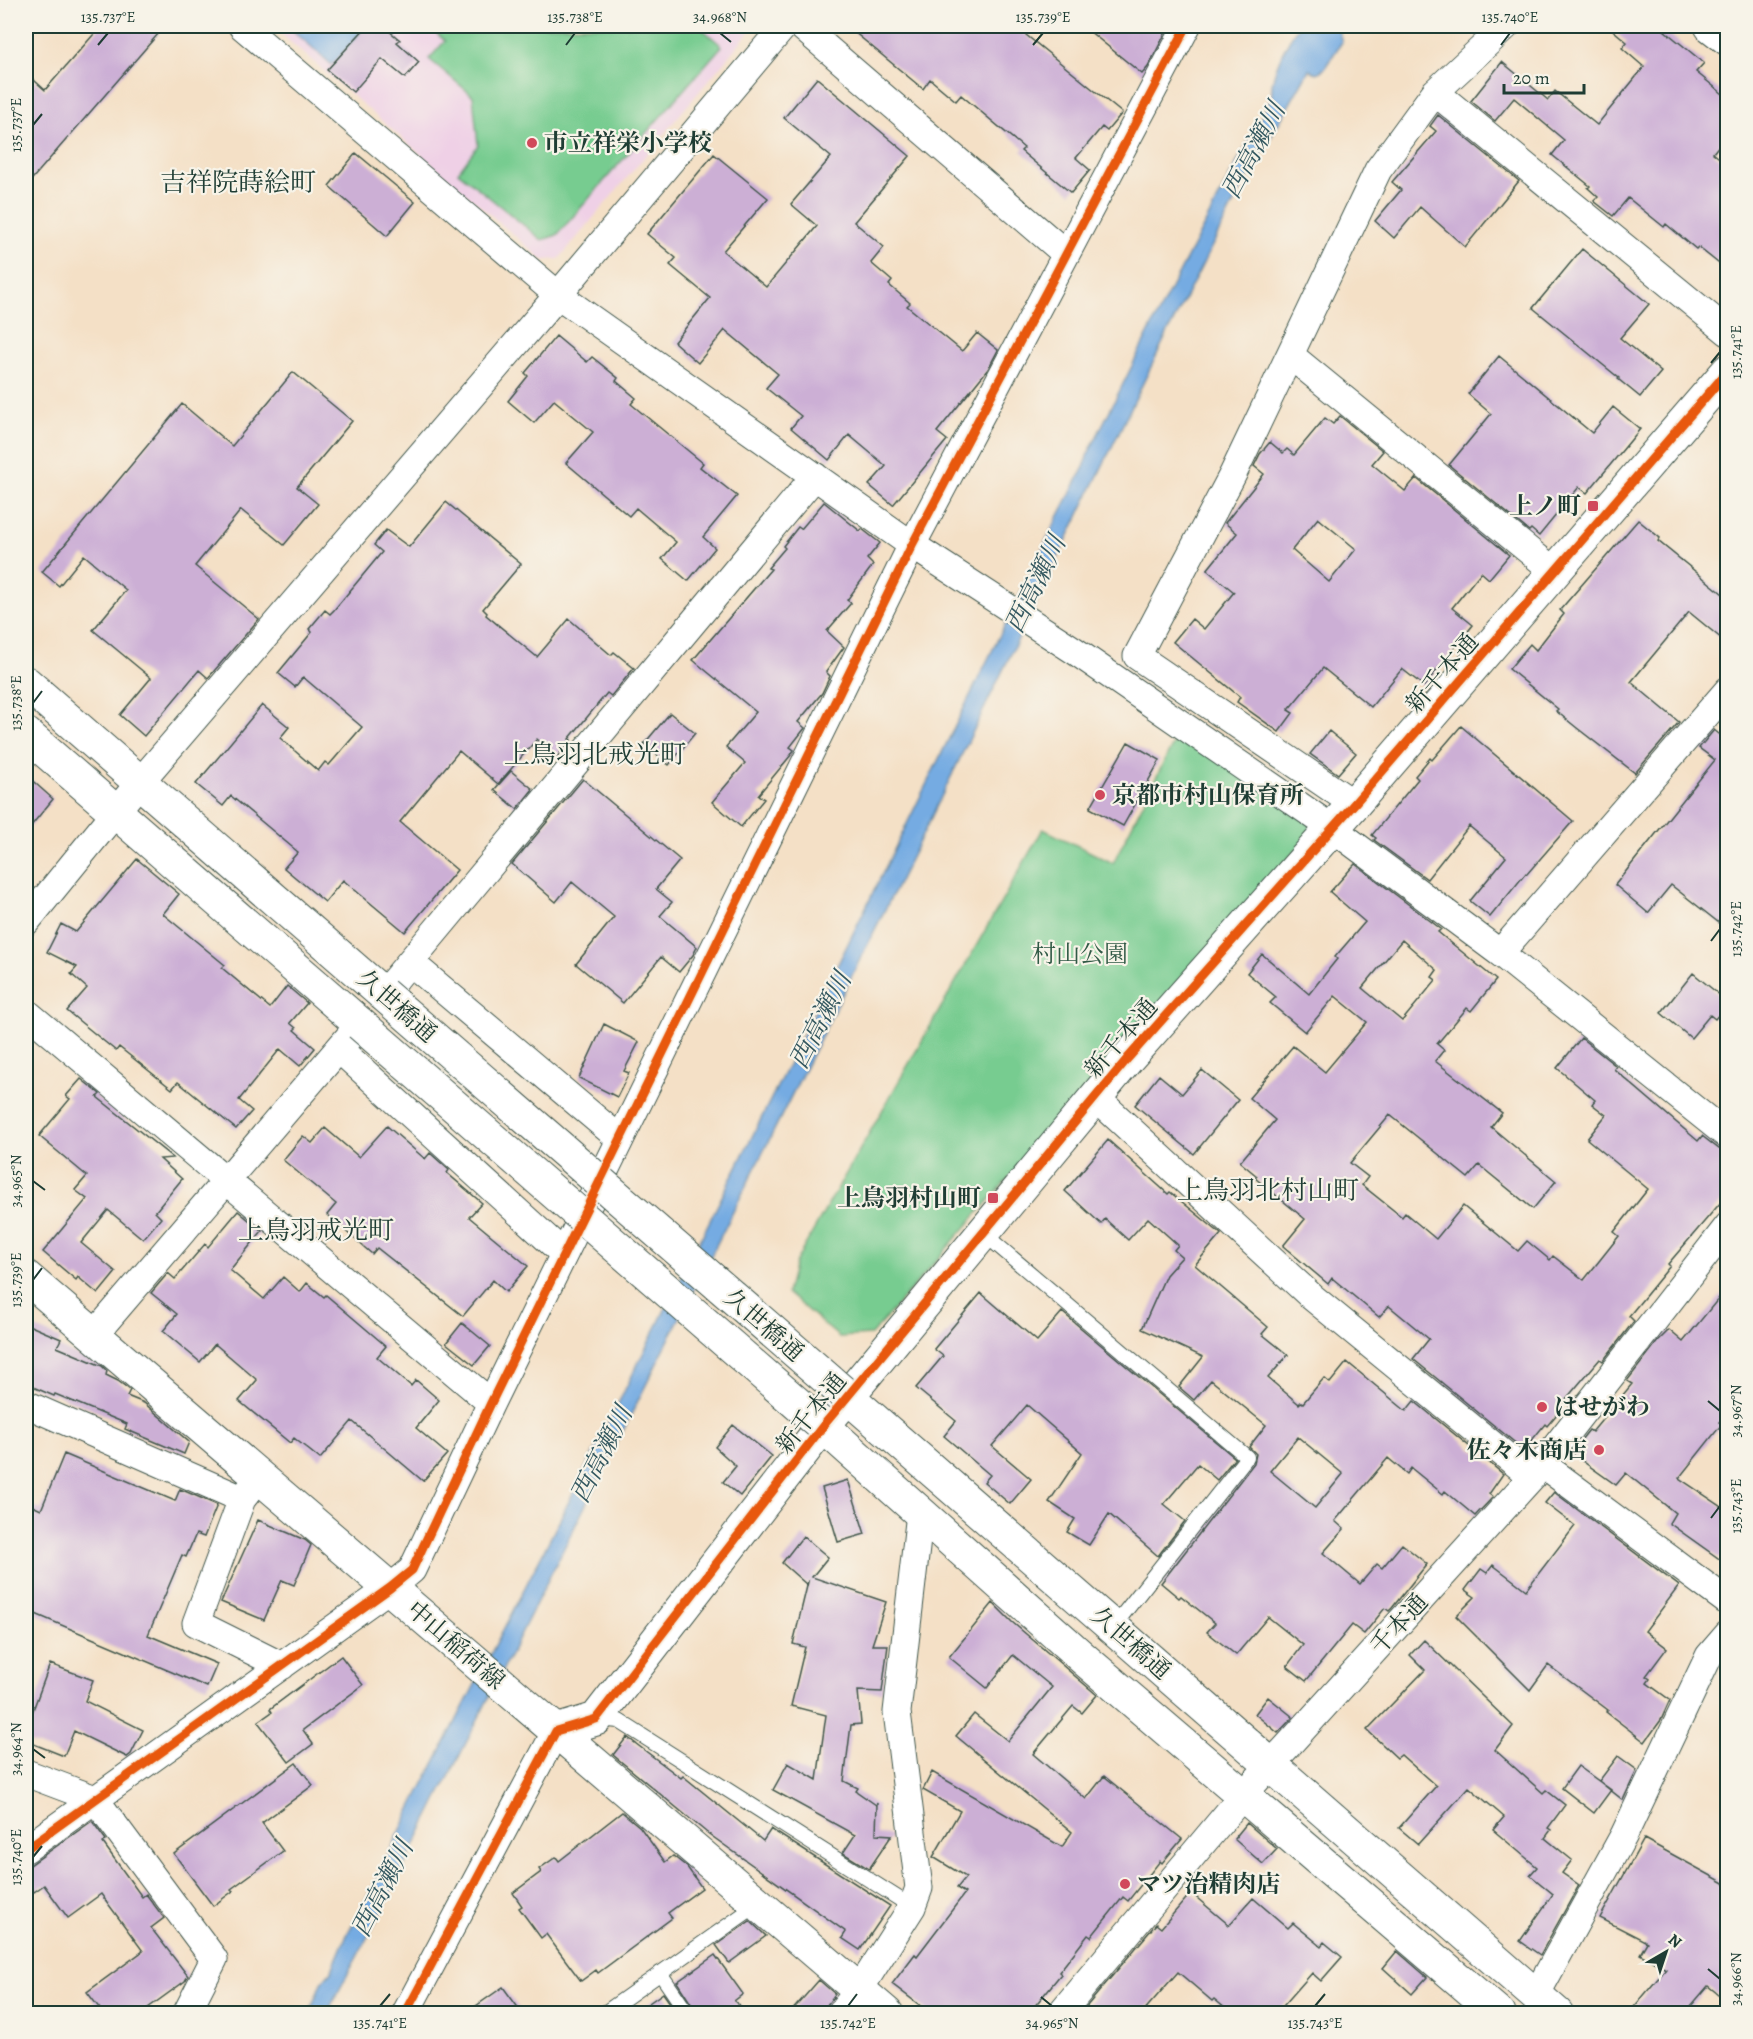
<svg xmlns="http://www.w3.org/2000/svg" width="1753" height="2039" viewBox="0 0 1753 2039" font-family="Alegreya,'Noto Serif JP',serif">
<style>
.built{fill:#efd0e6}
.green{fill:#77cc90;stroke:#4b8462;stroke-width:1.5}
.water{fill:#74abe2;stroke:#4a748b;stroke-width:1.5}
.building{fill:#ccafd5;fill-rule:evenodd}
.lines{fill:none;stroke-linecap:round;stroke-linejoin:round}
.service-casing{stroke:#3f554a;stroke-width:16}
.minor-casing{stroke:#3f554a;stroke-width:29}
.tertiary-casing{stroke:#3f554a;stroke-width:35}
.secondary-casing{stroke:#3f554a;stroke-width:35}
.service{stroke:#fff;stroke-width:14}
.minor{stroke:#fff;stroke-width:27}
.tertiary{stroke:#fff;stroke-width:33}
.secondary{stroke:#fff;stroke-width:33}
.tertiary-bridge-casing{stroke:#3f554a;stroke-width:35;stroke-linecap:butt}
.tertiary-bridge{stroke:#fff;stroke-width:33}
.cycleway-casing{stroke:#f7f3e8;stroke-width:13}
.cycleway{stroke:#e8590c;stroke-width:9}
.ticks{fill:none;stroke:#1f3d34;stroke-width:2}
.poi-dot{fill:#d1495b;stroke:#f7f3e8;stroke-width:2}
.labels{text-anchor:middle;stroke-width:4.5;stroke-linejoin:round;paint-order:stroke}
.poi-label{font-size:24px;font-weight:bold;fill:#1f3d34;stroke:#f7f3e8;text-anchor:start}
.street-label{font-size:24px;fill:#1f3d34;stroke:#f7f3e8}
.park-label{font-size:24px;fill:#315a46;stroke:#f7f3e8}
.water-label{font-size:26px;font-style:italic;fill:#345860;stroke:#f7f3e8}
.neighbourhood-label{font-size:26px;fill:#1f3d34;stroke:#f7f3e8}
.neatline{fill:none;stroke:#1f3d34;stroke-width:2}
.ticks-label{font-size:15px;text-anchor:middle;fill:#1f3d34}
</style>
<rect width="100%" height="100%" fill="#f7f3e8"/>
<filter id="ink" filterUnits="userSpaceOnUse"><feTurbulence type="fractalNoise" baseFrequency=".0167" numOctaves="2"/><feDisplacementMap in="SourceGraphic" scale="12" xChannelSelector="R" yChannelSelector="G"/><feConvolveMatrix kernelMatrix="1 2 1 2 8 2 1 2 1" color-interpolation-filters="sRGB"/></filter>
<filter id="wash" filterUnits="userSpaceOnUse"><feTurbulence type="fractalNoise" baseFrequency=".008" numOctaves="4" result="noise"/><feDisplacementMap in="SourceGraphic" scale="24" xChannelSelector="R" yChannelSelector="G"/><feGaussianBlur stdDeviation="1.35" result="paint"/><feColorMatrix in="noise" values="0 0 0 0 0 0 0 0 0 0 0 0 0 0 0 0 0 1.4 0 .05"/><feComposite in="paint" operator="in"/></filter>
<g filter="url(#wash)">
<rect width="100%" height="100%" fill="#f4e0c6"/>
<path class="built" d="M272,26H754L559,259L543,260Z"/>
<path class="green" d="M428,26H699L722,46L557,235L542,240L458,172L478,145L473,96L429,59L445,41Z
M1179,732L1318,825L871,1335L839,1337L787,1293L795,1263L1043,829L1113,863Z"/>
<path class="water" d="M288,26H362L365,28L332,65Z
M1299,26H1343L1338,29L1342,42L1324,69L1317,73L1309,70L1237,197L1166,336L927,826L382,1910L327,2013L309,2014L321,1983L332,1970L347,1934L359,1914L415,1801L556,1527L804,1033L1053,527L1085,465L1087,456L1167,296L1272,96C1269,76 1287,41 1299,26Z"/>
<g id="blocks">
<path class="building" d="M101,26H165L26,186V73L45,90Z
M367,26H383L400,40L397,42L419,62L405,78L382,59L353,92L327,70Z
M847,26H1015L1122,113L1107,131L1102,127L1076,158L1090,170L1071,193L1021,151L1024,148L961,95L956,101L930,79L923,89Z
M1083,26H1169L1148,67L1142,74Z
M1608,26H1659L1704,63L1696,72L1728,98V134L1713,153L1728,165V271L1698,247L1696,249L1666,224L1664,227L1628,198L1613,216L1594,201L1598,197L1588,188L1590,186L1552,155L1564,140L1514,98L1495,121L1471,101L1502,62L1548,100L1555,91L1597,125L1644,67L1622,48L1627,42Z
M817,78L910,156L854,222L884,247L871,263L892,281L889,285L910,303L907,306L962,351L977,333L998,350L988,369L937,432L947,440L893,505L869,485L886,466L849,435L829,460L791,428L801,416L766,388L778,374L725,330L698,363L674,342L710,298L670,265L676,258L647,234L714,154L768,198L723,251L766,287L817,226L791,204L831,157L784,118Z
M1438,115L1519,181L1465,247L1420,207L1394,238L1375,221L1401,190L1392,182L1436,131L1430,126Z
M356,153L415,202L387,236L329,186Z
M1582,249L1649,304L1620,338L1661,372L1640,397L1618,379L1619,378L1533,308Z
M556,336L587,362L592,357L618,378L616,381L636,398L631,404L703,463L700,467L737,496L703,537L715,548L688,581L662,559L676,542L636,508L629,516L566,463L593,432L554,400L534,423L508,401L528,376L525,373Z
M1499,356L1592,433L1613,407L1640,429L1587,493L1579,487L1539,536L1531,529L1529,531L1449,465L1491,414L1468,394Z
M293,372L352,421L297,487L318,504L284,545L241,510L195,566L259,619L208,678L199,670L144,736L120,715L151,678L93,630L126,590L84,555L59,586L42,572L182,404L232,446Z
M1340,416L1383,451L1372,464L1405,491L1416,478L1509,555L1489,579L1481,572L1452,608L1473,625L1424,686L1402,669L1371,707L1323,668L1288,710L1293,713L1279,732L1237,702L1240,697L1173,642L1192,619L1204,629L1234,592L1207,570L1237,533L1225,523L1264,474L1254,466L1260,454L1270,442L1283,453L1287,449L1294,455L1325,418L1333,424ZM1318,518L1356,549L1329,582L1292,550Z
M446,502L521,564L483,609L487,613L486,615L537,657L569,619L611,655L614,652L634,668L611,696L607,693L569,739L571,740L557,757L537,739L498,784L459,751L400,822L457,870L405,932L343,880L325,902L284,868L298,852L231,796L223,806L196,784L262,705L289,727L280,738L318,771L325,762L329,765L362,727L303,677L295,687L278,673L312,632L309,629L325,610L330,614L334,610L382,552L374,545L386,530L409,547Z
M824,502L860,531L862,529L880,543L867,559L873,565L847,600L851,603L827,631L844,647L826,672L830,676L822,693L798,722L805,728L790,747L794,750L791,755L758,795L764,799L741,827L712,802L745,763L726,747L756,712L693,660L771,569L768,568L785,548L783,546L798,527L801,529Z
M1638,520L1660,538L1658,541L1728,598V644L1689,612L1631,682L1679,722L1635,773L1577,728L1556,711L1558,709L1509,669L1530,644L1536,650L1564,614L1560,610Z
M670,713L695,733L669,765L644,744Z
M1461,726L1573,821L1527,874L1526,873L1490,917L1470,901L1506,857L1469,826L1427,879L1374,840L1376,838L1372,835L1418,779L1415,776L1430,758L1432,760Z
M1714,730L1728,741V930L1671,885L1648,913L1615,885L1715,760L1699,748Z
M1329,731L1356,753L1338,774L1310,754Z
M1128,742L1160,760L1123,826L1090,808Z
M511,771L533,789L517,809L494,790Z
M26,775L53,799L26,832Z
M583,779L680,860L656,889L672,902L660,916L697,947L693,955L679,972L661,957L623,1003L576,964L614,917L572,882L556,902L512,864Z
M137,859L179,894L163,914L225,965L222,968L270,1008L287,986L307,1003L290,1023L296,1028L294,1030L315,1048L300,1066L280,1049L239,1100L252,1111L236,1129L178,1082L172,1089L119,1047L116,1051L67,1011L87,988L71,974L77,967L47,952L61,924L76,932Z
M1355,864L1441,929L1438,932L1496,980L1471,1011L1467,1008L1437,1044L1444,1050L1435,1061L1502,1113L1491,1127L1556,1181L1533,1209L1479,1165L1468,1178L1390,1115L1350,1163L1368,1177L1362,1185L1402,1217L1405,1213L1436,1239L1463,1206L1518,1251L1527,1241L1550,1260L1553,1256L1584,1280L1619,1236L1614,1232L1648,1189L1587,1139L1606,1115L1592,1104L1595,1100L1557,1068L1581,1038L1616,1066L1614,1069L1698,1141L1702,1136L1719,1149L1728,1151V1194L1668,1264L1670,1266L1629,1316L1634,1321L1603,1361L1600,1359L1560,1406L1562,1408L1547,1426L1545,1424L1524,1450L1413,1359L1429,1339L1389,1306L1379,1317L1332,1278L1328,1284L1283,1246L1305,1219L1255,1178L1257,1176L1240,1162L1275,1120L1249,1098L1293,1046L1325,1072L1367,1022L1335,996L1305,1032L1270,1003L1276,997L1247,973L1262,954L1309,994L1337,959L1335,957L1365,922L1330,892ZM1402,940L1437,970L1432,977L1436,980L1402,1021L1362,988Z
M1693,973L1728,1002V1004L1715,1019L1710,1015L1691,1038L1661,1013Z
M604,1024L639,1042L624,1071L629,1073L617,1097L579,1078Z
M1202,1070L1238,1100L1194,1154L1135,1105L1159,1075L1182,1094Z
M81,1079L100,1094L97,1097L173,1158L160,1159L182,1179L155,1212L161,1218L143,1239L108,1210L81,1243L116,1272L98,1294L78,1277L76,1280L43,1252L87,1199L75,1190L87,1176L39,1136L70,1099L66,1096Z
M387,1126L425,1159L430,1153L449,1170L447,1173L482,1203L469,1217L528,1266L506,1292L493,1280L463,1316L377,1248L372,1254L327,1215L336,1204L283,1160L303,1136L312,1143L325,1128L359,1157Z
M1108,1140L1168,1194L1170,1192L1221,1234L1195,1265L1268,1327L1262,1334L1288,1355L1268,1378L1299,1404L1301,1402L1303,1403L1324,1378L1330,1383L1347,1362L1406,1411L1414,1401L1503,1474L1489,1494L1493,1497L1475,1516L1445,1491L1443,1494L1411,1468L1407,1474L1388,1458L1335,1521L1344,1529L1323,1553L1360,1584L1377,1564L1382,1568L1402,1544L1427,1564L1392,1608L1389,1611L1385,1608L1364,1634L1352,1625L1306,1681L1287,1666L1303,1645L1268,1617L1236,1655L1207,1632L1215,1623L1181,1596L1179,1598L1161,1583L1254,1463L1256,1454L1249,1447L1266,1425L1211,1380L1194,1400L1179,1387L1203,1357L1142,1329L1166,1275L1182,1257L1174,1250L1178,1245L1148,1218L1128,1240L1105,1219L1101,1224L1065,1191ZM1298,1437L1343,1474L1315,1508L1270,1471Z
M238,1211L262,1231L230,1270L264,1299L283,1277L300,1292L307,1283L324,1297L326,1295L386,1346L377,1357L411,1386L416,1380L439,1400L416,1428L447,1454L423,1481L352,1421L320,1459L294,1438L290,1443L239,1401L257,1380L215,1344L200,1362L163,1331L177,1314L151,1293L168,1273L175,1279L205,1244L208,1247Z
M1728,1287V1412L1719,1422L1722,1424L1679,1478L1728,1511V1565L1669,1523L1675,1513L1626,1473L1616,1485L1574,1455L1573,1450L1589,1430L1592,1432L1632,1384L1627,1381L1658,1341L1669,1330L1683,1342Z
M981,1293L1037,1341L1062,1312L1235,1458L1217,1480L1198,1464L1164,1504L1185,1521L1158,1556L1109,1514L1089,1545L1067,1532L1075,1519L1049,1502L1082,1453L1027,1405L992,1446L1031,1479L1010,1504L984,1482L990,1475L944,1436L956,1421L916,1388L943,1356L934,1349Z
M462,1323L490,1346L474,1365L446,1343Z
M26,1324L61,1339L57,1347L102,1366L107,1371L106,1375L118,1381L130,1390L127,1396L144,1403L189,1442L184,1454L125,1429L127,1424L55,1394L54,1396L26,1384Z
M733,1425L772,1456L740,1496L723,1482L736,1466L715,1447Z
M64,1454L175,1501L180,1489L217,1505L204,1537L196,1534L186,1557L182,1555L148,1635L217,1664L207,1687L26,1610V1503L41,1510Z
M848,1480L865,1534L838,1542L822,1488Z
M1554,1492L1679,1586L1645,1631L1667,1648L1646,1676L1650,1679L1647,1683L1670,1700L1661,1720L1645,1742L1606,1712L1608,1710L1548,1665L1530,1690L1456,1616L1475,1597L1465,1590L1481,1569L1487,1573L1493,1565L1526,1590L1575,1526L1545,1503Z
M258,1520L305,1540L311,1545L294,1585L282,1580L264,1620L221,1602Z
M803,1536L828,1557L812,1577L886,1602L872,1645H888L882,1692L858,1691L861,1724L851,1725L844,1781L858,1788L856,1791L876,1805L877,1803L876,1834L892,1835L869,1869L843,1853L855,1835L773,1790L788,1763L817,1780L826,1715L791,1706L805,1647L793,1644L808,1582L806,1584L782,1563Z
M993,1603L1012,1622L1097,1695L1082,1713L1073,1706L1033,1754L1086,1799L1104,1776L1182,1839L1162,1863L1160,1861L1128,1901L1123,1897L1091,1937L1088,1935L1059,1972L1061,1974L1029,2013H930L892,1984L915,1954L917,1956L965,1893L957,1888L966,1877L933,1857L960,1811L923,1790L932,1772L1062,1847L1072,1832L956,1736L974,1714L1008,1741L1052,1687L1013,1655L987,1688L949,1657Z
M1424,1640L1513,1726L1495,1750L1543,1793L1546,1790L1565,1805L1548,1828L1551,1830L1545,1838L1572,1860L1562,1873L1579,1885L1540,1955L1520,1941L1553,1894L1530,1875L1537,1867L1493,1830L1504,1817L1469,1787L1418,1844L1399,1828L1436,1786L1401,1755L1397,1758L1367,1730L1425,1670L1410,1655Z
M341,1656L363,1685L303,1730L313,1744L289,1762L258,1722L272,1712L270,1709Z
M50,1664L93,1680L85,1701L143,1730L131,1754L127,1757L74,1731L64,1756L26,1741V1729Z
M1268,1697L1293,1717L1278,1733L1255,1714Z
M627,1737L681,1778L683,1776L763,1841L771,1829L890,1906L860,1950L842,1938L846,1932L706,1832L613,1755Z
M1618,1756L1637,1770L1623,1800L1599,1781Z
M296,1763L313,1785L262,1823L283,1851L231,1889L233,1891L213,1906L174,1854Z
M1578,1766L1611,1790L1594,1813L1562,1788Z
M622,1812L640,1827L665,1862L673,1856L687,1867L702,1888L668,1913L672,1918L598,1973L596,1970L581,1981L546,1934L541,1938L519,1908L522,1906L513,1893L541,1872L539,1869L556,1857L559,1861Z
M92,1821L106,1840L103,1843L142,1897L146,1894L164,1918L151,1928L188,1976L185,1981L141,2013H103L87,1992L143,1951L101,1894L68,1918L44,1885L34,1892L26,1881V1868Z
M1247,1823L1277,1849L1263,1864L1234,1839Z
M1644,1839L1728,1885V2002L1708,1986L1685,2013H1629L1666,1969L1640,1954L1647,1942L1600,1918Z
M1191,1893L1229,1925L1253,1898L1288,1928L1293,1923L1321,1946L1324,1942L1342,1957L1321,1981L1312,1973L1277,2013H1231L1214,1999L1212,2001L1178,1972L1142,2013H1081L1156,1924L1161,1928Z
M750,1921L766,1936L729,1963L716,1945Z
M1397,1951L1427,1977L1412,1994L1383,1968Z
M715,1955L743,1994L734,2001L749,2013H697L677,1982Z
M819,1980L835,1994L827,2005L825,2013H790Z
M503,1987L522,2013H466Z
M663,1993L677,2013H635Z"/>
</g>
</g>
<g filter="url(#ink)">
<use href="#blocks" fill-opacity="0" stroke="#3f554a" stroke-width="1.5"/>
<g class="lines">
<defs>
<path id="service" d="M983,1233L1247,1457L1113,1627
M598,1719L619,1721L912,1907
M660,1973L688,2014
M603,2014L758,1904"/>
<path id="minor" d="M242,26L558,295L912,545L1075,651L1332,828L1500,953L1728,1136
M801,26L1066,254
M1435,92L1728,332
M1290,355L1555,572
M1354,804L1137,656L1233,474L1378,170L1435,92L1506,26
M26,922L140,782L558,295L784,26
M1500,953L1728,690
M410,962L620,1139
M383,994L815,476
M26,1012L491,1403
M339,1049L564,1254
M1096,1098L1312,1297L1532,1477
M94,1335L360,1024
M26,1404L242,1499L260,1477
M1542,1464L1728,1602
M242,1499L196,1623L282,1666
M26,1773L95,1799L214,1959L186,2014
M26,1849L390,1588L412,1570L491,1403L912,545L1187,26
M1536,1995L1624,1835L1709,1656L1728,1634
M405,2014L556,1731
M840,2014L859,1990L912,1907L919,1888L897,1712L920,1513
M1060,2014L1243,1795L1532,1477L1728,1226"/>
<path id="tertiary" d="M1711,26L1728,39
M26,683L383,994
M26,734L360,1024
M848,1397L1557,2014
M823,1426L1084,1659L1499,2014
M556,1731L596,1719L823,1426L1128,1058L1354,804L1728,371"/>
<path id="secondary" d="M26,1277L887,2014"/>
</defs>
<use href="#service" class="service-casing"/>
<use href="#minor" class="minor-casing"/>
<use href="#tertiary" class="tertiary-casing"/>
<use href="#secondary" class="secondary-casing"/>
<use href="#service" class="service"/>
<use href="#minor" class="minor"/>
<use href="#tertiary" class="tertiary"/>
<use href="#secondary" class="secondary"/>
<defs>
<path id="tertiary-bridge" d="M383,994L848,1397
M360,1024L823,1426"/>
</defs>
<use href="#tertiary-bridge" class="tertiary-bridge-casing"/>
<use href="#tertiary-bridge" class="tertiary-bridge"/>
<defs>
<path id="cycleway" d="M26,1849L390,1588L412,1570L491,1403L912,545L1187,26
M405,2014L556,1731L596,1719L823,1426L1128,1058L1354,804L1728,371"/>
</defs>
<use href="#cycleway" class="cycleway-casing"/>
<use href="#cycleway" class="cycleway"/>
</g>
</g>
<path class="ticks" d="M720,33L731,42M98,45L108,33M566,45L575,33M1033,45L1043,33M1501,45L1510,33M33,125L42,114M1711,363L1720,352M33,703L42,691M1711,941L1720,929M33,1181L45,1190M33,1280L42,1268M1708,1401L1720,1411M1711,1518L1720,1506M33,1749L45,1758M33,1857L42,1846M1708,1969L1720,1979M1041,1997L1052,2006M380,2006L390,1994M848,2006L857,1994M1315,2006L1325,1994"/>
<g class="poi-dot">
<circle cx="532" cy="143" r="6"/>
<rect x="1587" y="500" width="12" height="12" rx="3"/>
<circle cx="1100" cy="795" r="6"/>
<rect x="987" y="1192" width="12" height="12" rx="3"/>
<circle cx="1542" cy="1407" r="6"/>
<circle cx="1599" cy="1450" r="6"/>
<circle cx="1125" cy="1884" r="6"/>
</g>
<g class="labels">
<g class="poi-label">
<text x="544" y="151">市立祥栄小学校</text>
<text x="1581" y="514" text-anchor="end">上ノ町</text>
<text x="1112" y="803">京都市村山保育所</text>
<text x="981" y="1206" text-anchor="end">上鳥羽村山町</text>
<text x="1554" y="1415">はせがわ</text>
<text x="1587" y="1458" text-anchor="end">佐々木商店</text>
<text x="1137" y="1892">マツ治精肉店</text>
</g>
<g class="street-label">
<text transform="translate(1442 673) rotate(-49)" y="8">新千本通</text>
<text transform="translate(397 1006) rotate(41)" y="8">久世橋通</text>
<text transform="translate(1121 1038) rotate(-49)" y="8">新千本通</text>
<text transform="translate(764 1325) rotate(41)" y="8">久世橋通</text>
<text transform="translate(811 1413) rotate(-51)" y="8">新千本通</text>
<text transform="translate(1399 1624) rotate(-48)" y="8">千本通</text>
<text transform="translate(1131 1643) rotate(41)" y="8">久世橋通</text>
<text transform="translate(456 1645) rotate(41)" y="8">中山稲荷線</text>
</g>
<g class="park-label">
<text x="1080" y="962">村山公園</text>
</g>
<g class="water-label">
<text transform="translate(1253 150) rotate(-62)" y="9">西高瀬川</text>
<text transform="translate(1035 584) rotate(-64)" y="9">西高瀬川</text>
<text transform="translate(820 1020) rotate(-63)" y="9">西高瀬川</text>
<text transform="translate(601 1454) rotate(-63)" y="9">西高瀬川</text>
<text transform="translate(382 1888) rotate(-63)" y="9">西高瀬川</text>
</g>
<g class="neighbourhood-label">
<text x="238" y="191">吉祥院蒔絵町</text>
<text x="595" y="763">上鳥羽北戒光町</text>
<text x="1268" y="1199">上鳥羽北村山町</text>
<text x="316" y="1239">上鳥羽戒光町</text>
</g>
</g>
<rect width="1753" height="2039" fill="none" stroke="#f7f3e8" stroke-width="66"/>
<g transform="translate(1666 1952) rotate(39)" stroke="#f7f3e8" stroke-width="4.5" paint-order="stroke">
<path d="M0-4.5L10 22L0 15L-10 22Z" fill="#1f3d34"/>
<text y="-9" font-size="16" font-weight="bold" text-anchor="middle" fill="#1f3d34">N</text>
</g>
<path d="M1504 84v9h80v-9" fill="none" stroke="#1f3d34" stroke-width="3"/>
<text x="1513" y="84" font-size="18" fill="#1f3d34" stroke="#f7f3e8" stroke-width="4.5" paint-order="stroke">20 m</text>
<rect x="33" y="33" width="1687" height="1973" class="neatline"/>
<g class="ticks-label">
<text x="108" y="22">135.737°E</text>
<text x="575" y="22">135.738°E</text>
<text x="720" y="22">34.968°N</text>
<text x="1043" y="22">135.739°E</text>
<text x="1510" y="22">135.740°E</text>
<text transform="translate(16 125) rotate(-90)" y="5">135.737°E</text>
<text transform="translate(1736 352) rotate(-90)" y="5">135.741°E</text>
<text transform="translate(16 703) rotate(-90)" y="5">135.738°E</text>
<text transform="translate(1736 929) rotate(-90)" y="5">135.742°E</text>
<text transform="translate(16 1181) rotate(-90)" y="5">34.965°N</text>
<text transform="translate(16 1280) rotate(-90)" y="5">135.739°E</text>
<text transform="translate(1736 1411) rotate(-90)" y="5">34.967°N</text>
<text transform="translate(1736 1506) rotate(-90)" y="5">135.743°E</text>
<text transform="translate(16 1749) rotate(-90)" y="5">34.964°N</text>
<text transform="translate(16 1857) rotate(-90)" y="5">135.740°E</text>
<text transform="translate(1736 1979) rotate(-90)" y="5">34.966°N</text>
<text x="380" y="2028">135.741°E</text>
<text x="848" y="2028">135.742°E</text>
<text x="1052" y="2028">34.965°N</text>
<text x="1315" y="2028">135.743°E</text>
</g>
</svg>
